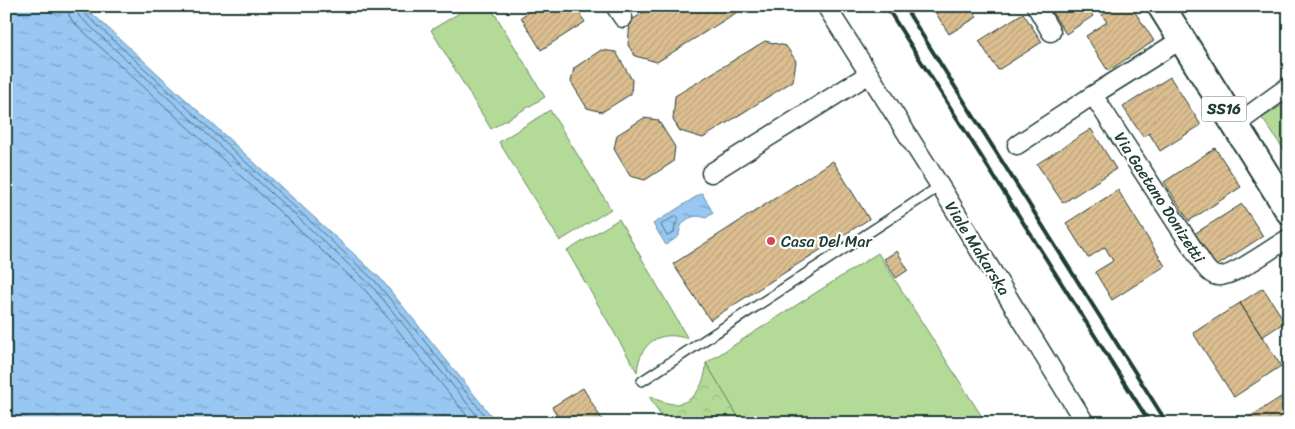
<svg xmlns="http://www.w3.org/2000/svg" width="1295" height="429" viewBox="0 0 1295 429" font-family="Sriracha,sans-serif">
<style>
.green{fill:#b3da96;stroke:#698c65}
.park{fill:url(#park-crowns);stroke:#698c65}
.water{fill:url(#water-ripples);stroke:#6790a6}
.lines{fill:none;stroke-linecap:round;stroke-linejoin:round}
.shore{stroke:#4f7480;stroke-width:1}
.building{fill:url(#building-hatch);stroke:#1f3d34}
.lane-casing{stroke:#1f3d34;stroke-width:12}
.street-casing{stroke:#1f3d34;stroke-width:21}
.primary-casing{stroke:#1f3d34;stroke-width:30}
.lane{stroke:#fff;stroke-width:9}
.street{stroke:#fff;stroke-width:18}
.primary{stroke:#fff;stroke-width:26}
.rail{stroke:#1f3d34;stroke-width:4}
.poi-dot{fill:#d1495b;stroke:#fff;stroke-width:2}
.labels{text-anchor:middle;stroke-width:4.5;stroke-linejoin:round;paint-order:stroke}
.shield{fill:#fff;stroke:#627771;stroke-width:1}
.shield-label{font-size:15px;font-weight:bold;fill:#1f3d34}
.street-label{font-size:16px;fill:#1f3d34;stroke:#fff}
.poi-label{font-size:16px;fill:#1f3d34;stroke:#fff;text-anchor:start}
</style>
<defs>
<pattern id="park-crowns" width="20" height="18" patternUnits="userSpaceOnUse" patternTransform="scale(1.25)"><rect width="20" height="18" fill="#b3da96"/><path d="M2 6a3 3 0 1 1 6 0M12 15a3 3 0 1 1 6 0" fill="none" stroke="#9abc82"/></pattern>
<pattern id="water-ripples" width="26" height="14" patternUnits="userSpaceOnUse" patternTransform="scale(1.25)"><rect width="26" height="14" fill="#97c7f2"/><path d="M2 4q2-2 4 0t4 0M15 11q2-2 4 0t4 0" fill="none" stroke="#7ba3c5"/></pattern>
<pattern id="building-hatch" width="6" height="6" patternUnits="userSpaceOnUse" patternTransform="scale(1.25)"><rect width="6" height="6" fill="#dcbe90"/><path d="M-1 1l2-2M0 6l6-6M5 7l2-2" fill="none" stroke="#bca47d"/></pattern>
</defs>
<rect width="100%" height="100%" fill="#fff"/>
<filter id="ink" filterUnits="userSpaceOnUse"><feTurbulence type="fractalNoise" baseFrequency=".02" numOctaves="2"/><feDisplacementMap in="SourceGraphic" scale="10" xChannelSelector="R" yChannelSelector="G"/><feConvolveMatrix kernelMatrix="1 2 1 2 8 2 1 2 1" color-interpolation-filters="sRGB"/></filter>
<g filter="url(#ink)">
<path class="green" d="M471,6H490L545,97L491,129L431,30Z
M1289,101V157L1262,118Z
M550,110L611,209L560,241L499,142Z
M619,219L688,339C660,329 640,342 637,372L567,251Z
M878,253L986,423H742L706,363Z"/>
<path class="park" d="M706,363L742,423H665L649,396C654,398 659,401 664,402C690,411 706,386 706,363Z"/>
<path class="water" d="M6,6H84L380,278L497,423H6Z
M702,193L713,213L706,218C691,212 679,222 679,236L666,245L653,224Z"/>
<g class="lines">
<path class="shore" d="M68,6L69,15L73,22L366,291L473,423
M75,6L79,16L372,286L483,423
M81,6L83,12L376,282L491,423
M676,216L679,218L675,225L674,233L667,236L661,225Z"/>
</g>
<path class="building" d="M538,6H574L585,22L541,50L521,17Z
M654,6H747L657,62L635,56L628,45L630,21Z
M934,6H971L977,17L949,34L932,7Z
M1048,6H1086L1093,16L1066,34Z
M1116,6H1131L1154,41L1108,71L1086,36L1107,22L1102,15Z
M1023,13L1042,42L998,70L979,41Z
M765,41L786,46L796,61L793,81L703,138L680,131L673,120L675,96Z
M601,50L616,52L632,80L631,94L602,112L587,108L571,82L574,68Z
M1170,77L1201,125L1160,151L1149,133L1143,137L1123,107Z
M644,118L658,120L675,147L673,162L645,180L630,176L614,149L617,135Z
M1091,129L1116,169L1063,203L1037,164Z
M1215,148L1241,187L1189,221L1164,182Z
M833,161L869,219L710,320L673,264Z
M1118,190L1165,266L1112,300L1095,272L1113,261L1105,247L1088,258L1066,223Z
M1242,204L1263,236L1215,267L1194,234Z
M897,251L908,270L896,278L884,259Z
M1263,288L1285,322L1262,337L1240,303Z
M1240,303L1281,366L1234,397L1193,333Z
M583,388L604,423H562L552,407Z
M1289,392V423H1251L1248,418Z"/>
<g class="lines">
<defs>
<path id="lane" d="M642,381L940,186"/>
<path id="street" d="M615,6L623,18
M826,6L940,186L1085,423
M1036,6L1051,32
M1182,39L1093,95L1205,267C1208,271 1212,275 1217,276C1231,279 1275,246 1289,238
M1234,126L1289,86
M1017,145L1093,95
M711,173L869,74"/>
<path id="primary" d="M1161,6L1289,211"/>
</defs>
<use href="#lane" class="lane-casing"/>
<use href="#street" class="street-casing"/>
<use href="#primary" class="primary-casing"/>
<use href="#lane" class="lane"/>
<use href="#street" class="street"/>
<use href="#primary" class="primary"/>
<path class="rail" d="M886,6L1150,423
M904,6L1167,423"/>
</g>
</g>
<circle class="poi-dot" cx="771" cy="241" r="5"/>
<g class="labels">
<rect class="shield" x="1201.5" y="96.5" width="45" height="25" rx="4"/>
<g class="shield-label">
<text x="1224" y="114">SS16</text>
</g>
<g class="street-label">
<text transform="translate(1160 197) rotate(57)" y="6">Via Gaetano Donizetti</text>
<text transform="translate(978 248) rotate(58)" y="6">Viale Makarska</text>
</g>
<g class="poi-label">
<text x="781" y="247">Casa Del Mar</text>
</g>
</g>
<rect width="1295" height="429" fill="none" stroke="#fff" stroke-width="25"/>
<rect x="12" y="12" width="1270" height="404" fill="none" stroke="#1f3d34" stroke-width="2" filter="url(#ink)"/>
</svg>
